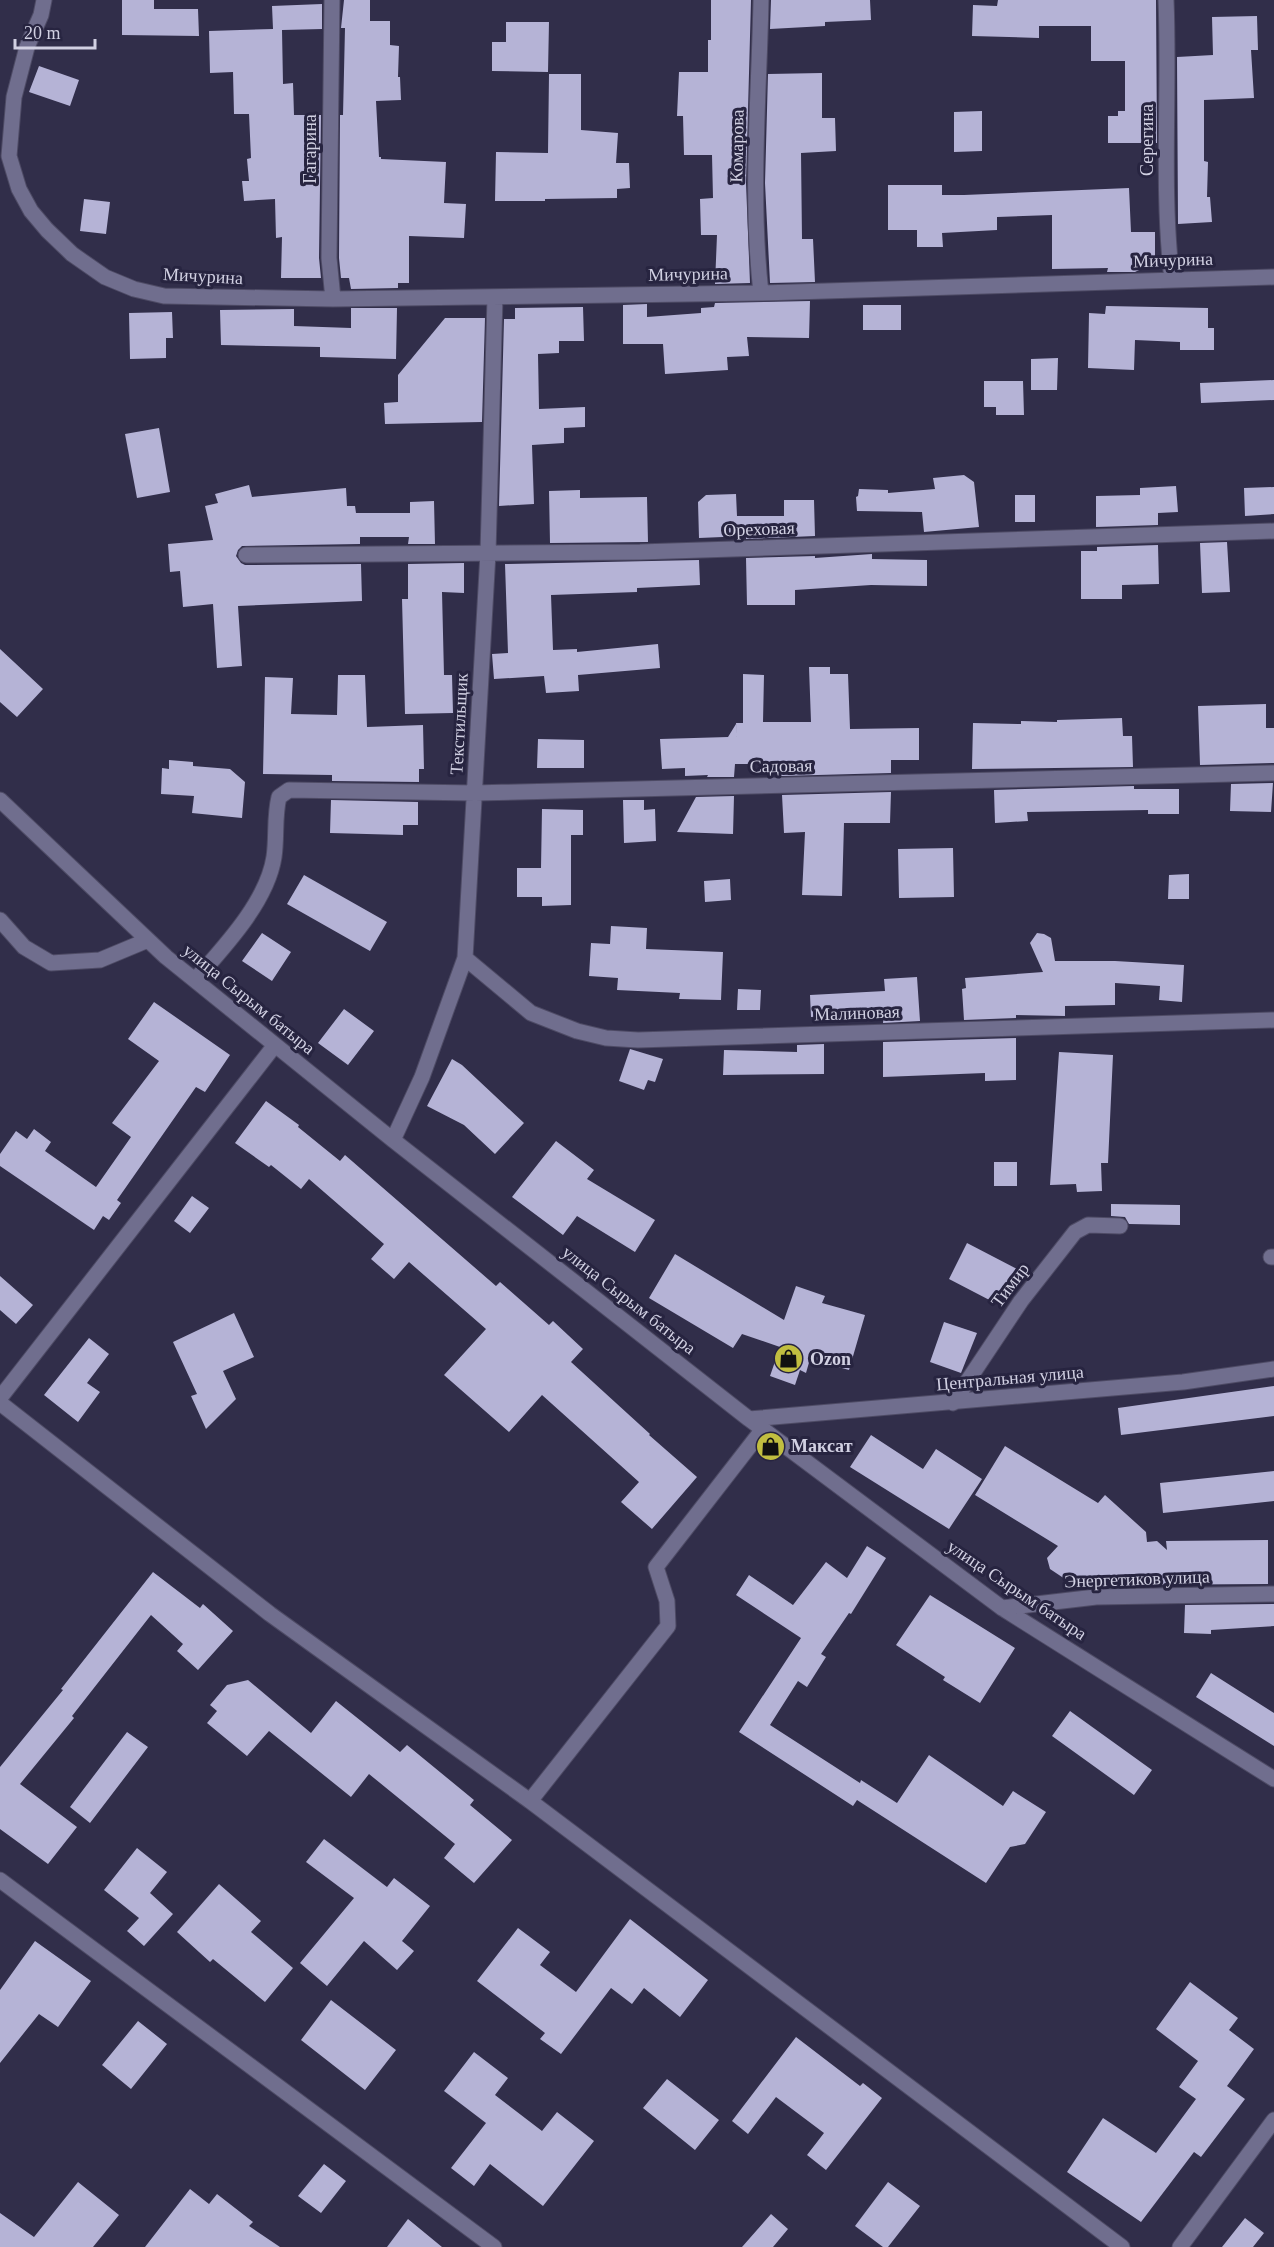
<svg xmlns="http://www.w3.org/2000/svg" width="1274" height="2247" viewBox="0 0 1274 2247" font-family="Georgia,serif">
<style>
.building{fill:#b5b3d6}
.lines{fill:none;stroke-linecap:round;stroke-linejoin:round}
.minor-casing{stroke:#4e4b65;stroke-width:17}
.minor{stroke:#706e8e;stroke-width:15}
.labels{text-anchor:middle;stroke-width:6;stroke-linejoin:round;paint-order:stroke}
.street-label{font-size:18px;fill:#d1d0e2;stroke:#272440}
.poi-label{font-size:18px;font-weight:bold;fill:#d1d0e2;stroke:#272440;text-anchor:start}
</style>
<rect width="100%" height="100%" fill="#312e4a"/>
<path class="building" d="M122,0H154V9H198L199,36L122,35Z
M344,0H370V21H390V45L399,46L398,77H400L401,100L376,101L379,157H381V159L446,162L444,203L466,204L464,238L409,236V283H398V288L351,289L349,278H341L339,258L340,115H343L345,28H341Z
M711,0H751L746,183L750,283L715,284L717,235H701L700,199L713,198L712,155H684L683,116H677L679,72H708V40H711Z
M771,0H870L871,20L825,22V26L770,29Z
M998,0H1156L1157,143H1108V116H1118V111H1125V61H1091V26H1039V38L972,36L973,5L997,6Z
M322,4V29L282,30L283,84L293,83L294,115H321L319,258L321,278H281L282,237L276,238L275,199L244,201L242,181H249L247,159L251,158L249,114H234L233,72L210,73L209,31L273,29L272,6Z
M1257,16L1258,50H1251L1254,98L1204,100V161L1208,162L1207,197H1210L1212,222L1178,224L1177,57L1213,55L1212,17Z
M506,22H549L548,72L492,71V42H506Z
M39,66L79,80L70,106L29,92Z
M822,73V118H835L836,151L801,153L802,239H813L815,282L770,283L765,183L768,74Z
M549,74H581V130L618,133L616,163H629L630,188L617,189V198L545,199V201H495L496,152L548,153Z
M982,111V151L954,152V112Z
M888,185H942V195H964L1129,188L1131,232H1155V262L1135,272H1107L1108,268L1052,269V215L997,217V230L942,233L943,247H917V230H888Z
M84,199L110,202L106,234L80,231Z
M810,301L809,338L747,337L749,356L727,357L728,370L665,374L663,344H623V305L647,304V317L701,313V308L714,307L715,303Z
M863,305H901V330H863Z
M1106,306L1208,308V328H1214V350H1180V342L1135,340L1134,370L1088,368L1089,313L1105,314Z
M583,307L584,341H559V353L538,354L539,409L585,407V427L564,428V443L532,445L534,504L499,506L504,319H515V308Z
M351,308H397L396,359L320,357V347L221,345L220,310L294,309V326L351,328Z
M172,312L173,338H166V358L130,359L129,313Z
M445,318H485L482,422L385,424L384,403L398,402V375Z
M1058,358L1057,390H1031V359Z
M1274,380V400L1201,403L1200,383Z
M984,381H1023L1024,415H996V407H984Z
M159,428L170,492L137,498L125,434Z
M964,475L974,482L979,527L924,532L922,512L857,511L856,497L858,496L859,489L888,490V493L935,489L933,478Z
M249,485L252,497L346,488L347,506H355L356,513H410V502L434,501L435,544H408L409,537H360V544L242,546L238,550L236,556L241,563L245,565L361,564L362,601L238,606L242,666L217,668L213,604L183,607L180,571L170,572L168,544L213,540L205,506L218,503L215,494Z
M1176,486L1178,512L1158,513V525L1096,527V496L1140,495V488Z
M1274,487V514L1245,516L1244,488Z
M580,490V498L647,497L648,542L550,543L549,491Z
M736,494L737,516H784V500H814L815,536L746,539V536L699,538L698,502L706,495Z
M1015,495H1035V522H1015Z
M1227,542L1230,592L1202,593L1200,543Z
M1158,545L1159,584L1122,585V599H1081V551H1097V547Z
M872,554V559L927,560V586L871,585L795,590V605H747L746,558L815,556V558Z
M699,560L700,585L637,588V592L551,595L553,650L577,649V652L658,644L660,668L578,675L579,691L546,693L544,676L494,679L492,654L508,653L505,564Z
M464,563V593L442,592L444,675H452L453,713L405,714L402,599H408V564Z
M0,649L43,689L17,717L0,702Z
M809,667H830V674H848L850,729L919,728V760H891V773L781,776L780,764H735L734,777H707L708,775L685,776V768L662,769L660,739L728,737L736,724L737,737L736,723H743V674L764,675L763,722H811Z
M338,675H365L367,727L423,725L424,769H419V782L332,781V775L263,774L265,677L293,678L291,714L337,715Z
M1266,704V728H1274V763L1200,765L1198,706Z
M1122,718L1123,736H1132L1133,767L972,769L973,723L1021,724V721L1057,722V720Z
M538,739L584,740V768H537Z
M169,760L193,762V766L230,769L245,782L242,818L192,813L194,796L161,794L162,768L169,769Z
M1273,783L1271,812L1230,811L1231,784Z
M1134,786V789H1179V814H1148V810L1027,812L1028,821L995,823L994,790Z
M891,792L890,823H844L842,896L802,895L805,832L784,833L782,795Z
M734,796L733,834L677,832L696,797Z
M331,800L418,802V825H403V835L330,833Z
M623,800H644V810L655,809L656,841L624,843Z
M542,809L583,810V835H571V905L542,906V897H517V868H541Z
M953,848L954,897L899,898L898,849Z
M1189,874V899H1168L1169,875Z
M304,875L387,922L370,951L287,904Z
M730,879L731,900L705,902L704,881Z
M611,926L647,928L646,949L723,952L721,1000L679,999L680,993L617,990L618,978L589,976L591,943L610,944Z
M262,933L291,952L272,981L242,961Z
M1037,933L1044,934L1051,938L1055,961H1115L1184,965L1182,1002L1159,1000L1160,986L1115,983V1005L1065,1006V1016L1016,1015V1018L964,1020L962,989L966,988L965,978L1043,972L1030,943Z
M917,977L920,1021L883,1023L884,1013L811,1017L810,995L885,991L884,979Z
M738,989L761,990L760,1010H737Z
M154,1002L230,1055L205,1092L196,1087L117,1200L121,1203L109,1220L103,1216L94,1230L0,1166V1154L16,1131L27,1139L34,1129L51,1142L45,1151L96,1187L131,1137L112,1123L159,1061L128,1039Z
M344,1009L374,1031L348,1065L318,1043Z
M1016,1038V1080L985,1081V1073L883,1077V1042Z
M824,1044V1074L723,1075L724,1050L797,1052V1045Z
M630,1049L663,1059L655,1082L648,1080L644,1090L619,1081Z
M1059,1052L1113,1055L1108,1163H1101L1102,1191L1077,1192L1076,1184L1050,1185Z
M452,1059L462,1065L524,1123L495,1154L464,1125L427,1106Z
M266,1101L299,1125L298,1127L340,1161L345,1155L496,1286L500,1282L549,1325L553,1321L583,1349L571,1362L650,1434L649,1435L697,1477L652,1529L621,1502L639,1482L542,1395L509,1432L444,1375L486,1329L409,1262L394,1279L371,1259L384,1244L309,1179L301,1189L271,1165L269,1167L235,1143Z
M556,1141L594,1170L587,1179L655,1220L635,1252L577,1216L563,1235L512,1197Z
M994,1162H1017V1186H994Z
M192,1196L209,1208L190,1233L174,1221Z
M1111,1204L1180,1205V1225L1129,1224L1125,1217L1111,1216Z
M967,1243L1017,1269L999,1305L949,1279Z
M675,1254L784,1320L796,1286L825,1296L822,1303L865,1315L849,1370L810,1359L806,1373L800,1370L795,1385L770,1376L780,1347L742,1334L733,1348L649,1298Z
M0,1276L33,1305L16,1324L0,1310Z
M234,1313L254,1357L223,1371L236,1399L206,1429L191,1396L197,1394L173,1342Z
M944,1322L977,1333L961,1373L930,1362Z
M89,1338L109,1354L87,1383L100,1392L78,1422L44,1395Z
M1274,1386V1416L1121,1435L1118,1408Z
M871,1435L923,1469L936,1449L982,1479L949,1529L850,1467Z
M1005,1446L1098,1503L1105,1495L1146,1532L1147,1542L1157,1541L1167,1550L1166,1541L1268,1540V1584L1114,1585L1103,1582L1093,1588L1080,1589L1050,1569L1047,1558L1058,1546L975,1495Z
M1274,1471V1501L1163,1513L1160,1483Z
M867,1546L886,1558L851,1614L849,1613L821,1654L826,1657L807,1687L798,1681L770,1725L860,1783L861,1780L897,1803L929,1755L1003,1806L1013,1791L1046,1812L1025,1844L1010,1847L986,1883L857,1800L853,1806L739,1732L801,1638L736,1595L749,1575L793,1605L826,1562L847,1578Z
M153,1572L200,1608L203,1604L233,1631L198,1670L177,1651L183,1644L151,1615L72,1716L74,1718L20,1784L77,1827L48,1864L0,1829V1767L63,1690L61,1689Z
M930,1595L1015,1648L980,1703L943,1680L945,1677L896,1645Z
M1274,1604V1626L1211,1630V1634L1184,1633L1185,1605Z
M1211,1673L1274,1713V1746L1196,1697Z
M248,1680L311,1733L336,1701L400,1752L407,1745L474,1800L470,1805L512,1840L474,1883L444,1858L455,1844L369,1774L351,1797L269,1731L247,1756L207,1723L217,1711L210,1705L227,1685Z
M1070,1711L1152,1770L1134,1795L1052,1736Z
M127,1732L148,1747L90,1823L70,1807Z
M324,1839L387,1887L394,1878L430,1906L402,1941L414,1951L397,1970L364,1941L327,1986L300,1963L354,1898L306,1862Z
M137,1848L167,1872L150,1893L173,1914L144,1946L127,1931L139,1918L104,1890Z
M219,1884L261,1921L251,1932L293,1968L265,2002L213,1959L210,1962L177,1932Z
M630,1919L708,1980L680,2017L644,1988L632,2004L611,1988L561,2054L540,2039L545,2033L477,1981L518,1928L550,1952L540,1965L576,1992Z
M35,1941L91,1981L58,2027L39,2014L0,2063V1990Z
M1190,1982L1238,2018L1229,2030L1254,2049L1227,2086L1245,2099L1201,2157L1194,2152L1141,2222L1067,2172L1103,2118L1156,2153L1196,2099L1179,2087L1198,2061L1156,2029Z
M331,2000L396,2050L365,2090L301,2040Z
M138,2021L167,2044L131,2089L102,2065Z
M796,2037L860,2086L863,2083L882,2098L826,2170L807,2155L824,2133L776,2097L748,2134L732,2121Z
M474,2052L508,2078L495,2095L542,2131L557,2112L594,2141L543,2206L490,2164L474,2186L451,2168L486,2123L444,2091Z
M667,2079L719,2120L695,2150L643,2108Z
M324,2164L346,2181L321,2213L298,2196Z
M78,2182L119,2215L93,2247H0V2213L34,2237Z
M888,2182L920,2206L888,2247H883L855,2226Z
M190,2189L209,2204L217,2194L253,2222L249,2226L280,2247H145Z
M771,2214L788,2229L773,2247H742Z
M1245,2218L1264,2233L1253,2247H1222Z
M408,2219L442,2247H387Z"/>
<g class="lines">
<defs>
<path id="minor" d="M44,0L41,15L27,47L14,97L9,156L19,189L31,211L47,230L72,254L105,277L134,289L164,296L333,299L761,293L1274,277
M332,0L329,258L333,299
M761,0C759,98 750,195 761,293
M1166,0C1170,93 1161,186 1172,280
M246,555L640,552L1274,531
M0,800L166,957L393,1140L749,1419L1002,1608L1274,1779
M0,920L24,947L51,963L100,960L148,940
M465,958L531,1013L577,1031L606,1038L638,1040L1274,1020
M195,980C224,947 267,902 274,857C277,837 274,817 279,797L289,790L475,793L1274,773
M393,1140L422,1077L465,958L488,553L495,297
M1271,1257H1274
M0,1398L275,1045
M0,1403L270,1614L530,1801L1122,2247
M953,1403L1021,1301L1075,1232L1088,1225L1120,1226
M749,1419L1183,1382L1274,1369
M1002,1608L1096,1597L1274,1594
M530,1801L668,1626L667,1601L656,1567L763,1429
M0,1880L494,2247
M1180,2247L1274,2120"/>
</defs>
<use href="#minor" class="minor-casing"/>
<use href="#minor" class="minor"/>
</g>
<defs>
<symbol id="shop-disc" viewBox="-11 -11 22 22"><circle r="9.5" fill="#c1be40" stroke="#272440"/><path d="M-5-2.5h2.3a2.7 3.5 0 0 1 5.4 0H5L5.5 6h-11ZM-1.5-2.5h3a1.5 2.3 0 0 0-3 0Z" fill="#111"/></symbol>
</defs>
<g fill-rule="evenodd">
<use href="#shop-disc" x="772" y="1342" width="33" height="33"/>
<use href="#shop-disc" x="754" y="1430" width="33" height="33"/>
</g>
<g class="labels">
<g class="street-label">
<text transform="translate(1147 140) rotate(-90)" y="6">Серегина</text>
<text transform="translate(737 146) rotate(-89)" y="6">Комарова</text>
<text transform="translate(310 149) rotate(-90)" y="6">Гагарина</text>
<text transform="translate(1173 260) rotate(-2)" y="6">Мичурина</text>
<text transform="translate(688 274) rotate(-1)" y="6">Мичурина</text>
<text transform="translate(203 276) rotate(3)" y="6">Мичурина</text>
<text transform="translate(759 529) rotate(-2)" y="6">Ореховая</text>
<text transform="translate(459 724) rotate(-87)" y="6">Текстильщик</text>
<text transform="translate(781 766) rotate(-1)" y="6">Садовая</text>
<text transform="translate(249 999) rotate(39)" y="6">улица Сырым батыра</text>
<text transform="translate(857 1013) rotate(-2)" y="6">Малиновая</text>
<text transform="translate(1010 1285) rotate(-53)" y="6">Тимир</text>
<text transform="translate(629 1300) rotate(38)" y="6">улица Сырым батыра</text>
<text transform="translate(1010 1378) rotate(-5)" y="6">Центральная улица</text>
<text transform="translate(1137 1579) rotate(-2)" y="6">Энергетиков улица</text>
<text transform="translate(1017 1590) rotate(34)" y="6">улица Сырым батыра</text>
</g>
<g class="poi-label">
<text x="810" y="1365">Ozon</text>
<text x="791" y="1452">Максат</text>
</g>
</g>
<path d="M15 39v9h80v-9" fill="none" stroke="#d1d0e2" stroke-width="3"/>
<text x="24" y="39" font-size="18" fill="#d1d0e2" stroke="#272440" stroke-width="4.5" paint-order="stroke">20 m</text>
</svg>
